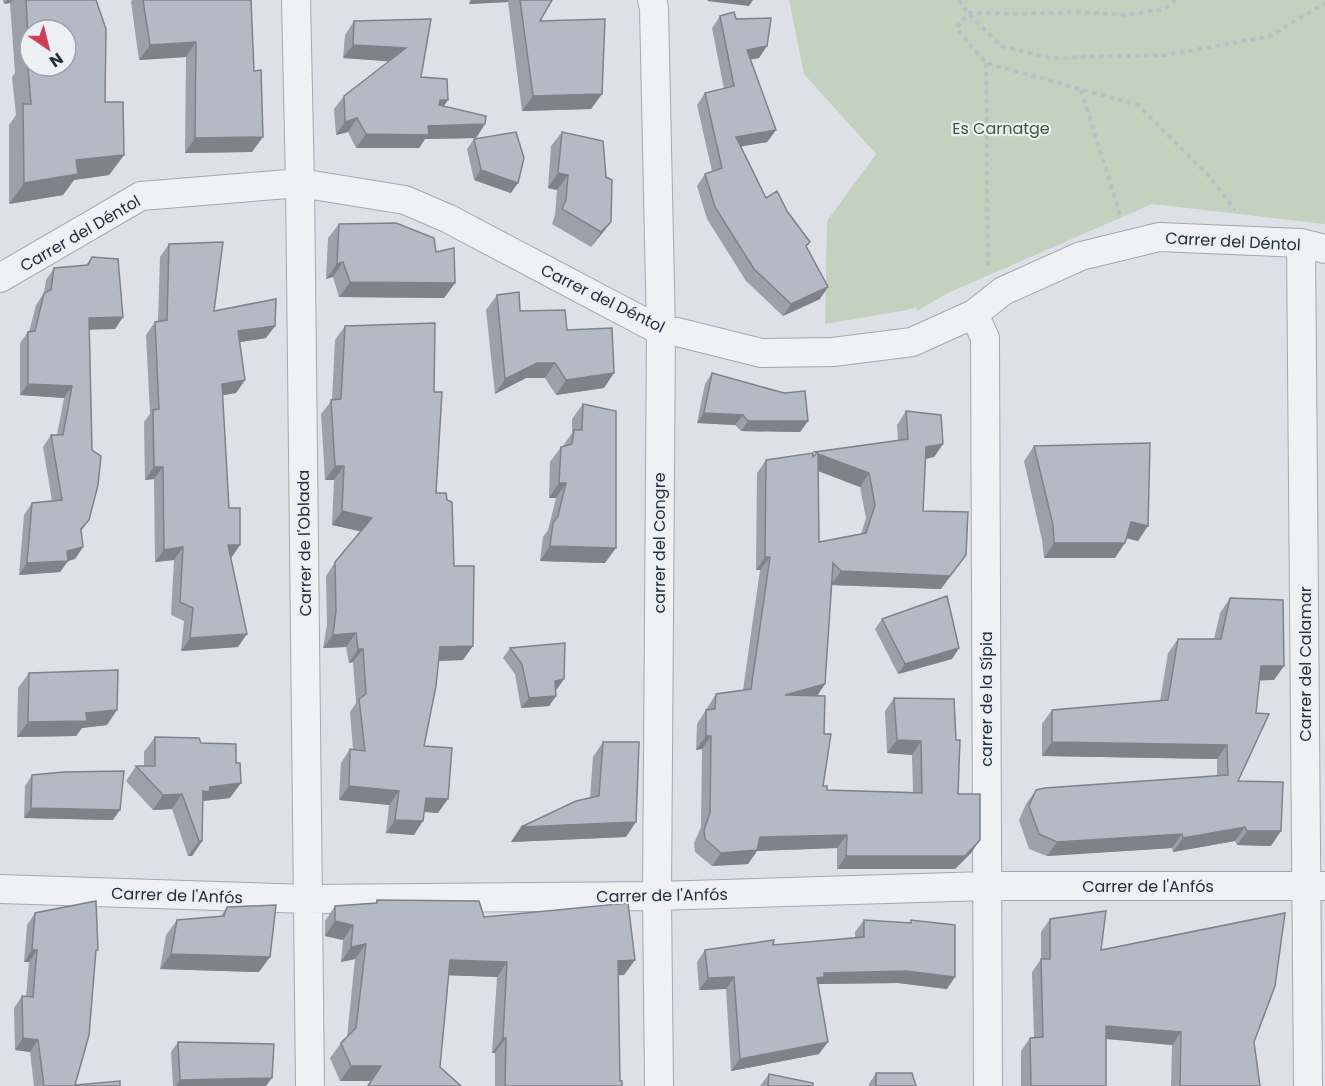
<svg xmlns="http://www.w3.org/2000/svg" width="1325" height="1086" viewBox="0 0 1325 1086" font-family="Poppins,sans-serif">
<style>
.green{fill:#c3d1be}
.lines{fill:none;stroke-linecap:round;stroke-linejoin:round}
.minor-casing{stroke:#a2a8b1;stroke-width:30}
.path{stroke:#bbbfc5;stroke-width:4;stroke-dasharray:4.5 4.5;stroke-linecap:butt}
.minor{stroke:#eff1f5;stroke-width:28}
.wall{fill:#9ba0a9;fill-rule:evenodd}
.shaded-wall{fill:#7e8289}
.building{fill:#b4bac4;stroke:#7e8289;stroke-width:1.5;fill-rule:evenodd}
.labels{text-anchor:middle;stroke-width:4.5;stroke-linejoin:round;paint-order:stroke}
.park-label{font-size:16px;fill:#3b5933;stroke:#ecf0f5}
.street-label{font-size:16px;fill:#262f3e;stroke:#ecf0f5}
</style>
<rect width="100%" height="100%" fill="#dde1e7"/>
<path class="green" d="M789,0H1325V224L1152,204L948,293L917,311L916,307L907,310L825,324L827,221L876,154L804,74Z"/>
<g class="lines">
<defs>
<path id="minor" d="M296,0L300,183L310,1086
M652,0L654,8L661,331L657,896L659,1086
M1301,243L1308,1086
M0,278L141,196L300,183L405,200L449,219L661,331L677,332L761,353L833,352L912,342L974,314L1003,291L1081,256L1159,237L1301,243L1325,249
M974,314L985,338L988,1086
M0,889L308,899L657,896L987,886H1325"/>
</defs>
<use href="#minor" class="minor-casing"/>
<path class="path" d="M959,0L968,13L1001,46L1050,58L1166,55L1261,38L1268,37L1325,3
M1176,0L1164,9L1126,15L1076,12L1021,14L968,13L956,28L986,63L1138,105L1210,177L1235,210
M986,63L988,266
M1081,90L1121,218"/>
<use href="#minor" class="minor"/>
</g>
<path class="wall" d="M3,0H96L105,102L124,155L109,175L74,180L63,195L9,204V125L16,115L12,77L15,73L10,3L4,4Z
M132,0H251L252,152L185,153L186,57L139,60L131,2Z
M470,0H552L540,21L602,94L591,109L522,111L508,2L469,4Z
M720,16L736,19L759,58L750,59L776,130L767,142L741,146L766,198L787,211L807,247L820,299L783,316L746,281L707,219L697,186L705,174L712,171L697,105L705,93L724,89L712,28Z
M354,21L448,100L443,106L485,124L476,138L425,139L419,148H356L348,132L336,135L334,109L344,96L389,61L343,58L345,35Z
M562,132L611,222L600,236L591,247L552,224L555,215L557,190L548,188L551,146Z
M474,139L511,193L474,180L467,149Z
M339,224L436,252L455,283L444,298L339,297L333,277L326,279L328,238Z
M169,244L214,311L266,338L240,342L245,380L236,393L222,395L229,508L240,545L231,558L238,647L181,651L184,621L171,615L174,560L155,562L154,479L145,480L144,422L150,414L146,335L155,322L158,321L160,257Z
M92,257L123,317L115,329H89V520L81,531L83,547L75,559L68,561L60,572L19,575L24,515L32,503L52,501L43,447L51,435H57L64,398L20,395V343L28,332H29L36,305L44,293L46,280L54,268L86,265Z
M497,295L520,311L567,330L604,388L556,395L545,378H526L495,394L486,310Z
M345,326L434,392L436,493L454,566L463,660L439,661L424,746L438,813L424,812L414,835L386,833L389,805L339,800L341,763L350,749H353L350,712L356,703L353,662L349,663L346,647L323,648L327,625L326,576L335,562L361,531L332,525L334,480H325L321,414L332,400L335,340Z
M712,373L784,393L808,421L800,432L741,431L735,425L697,423L705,384Z
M583,404L605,563L540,561L543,537L548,530L556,498H549L550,462L561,447L563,446L572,433V419Z
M906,411L943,444L934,457L925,459L923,511L941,589L831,585L825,684L817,696L823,786L827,790L913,792L912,755L887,753L885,711L894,698L958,794L971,853L955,869H837V848L757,851L748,864L712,866L695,852L694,843L701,827L702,749L696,750L697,724L716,694L743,690L760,570H756L757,473L766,460L813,455L898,440L897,425ZM818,471L860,487L866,518L861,534L819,542Z
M1034,446L1138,541L1127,538L1115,558H1044L1042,540L1024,461Z
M1230,598L1274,680H1260L1238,781L1271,846L1237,845L1235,841L1173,852L1172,848L1047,856L1029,849L1019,820L1026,804L1036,790L1217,776V759L1042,756V724L1052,710L1160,701L1168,653L1178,639H1214L1220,613Z
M882,619L959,648L952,659L898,674L875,629Z
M510,648L564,679L557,689H556V696L549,706L521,708L515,674L503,658Z
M29,673L107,725L82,728L76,736L17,737L18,688Z
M155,737L230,798L203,801L202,841L192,856H188L172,809L153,810L126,781L136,766H144V752Z
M603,742L626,837L511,842L521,827L590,798L593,757Z
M32,775L113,820L24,818L25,786Z
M377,900L484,917L624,975H618L620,1081L622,1086H495V1053H492L497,977L449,975L440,1067L461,1086H367L370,1081H340L330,1058L341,1043L347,1037L355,959L341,962L343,940L325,936V921L335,906L375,903Z
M227,907L259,972L160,969L166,935L177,920L221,916Z
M35,913L95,953L75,1085L120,1086H34L30,1052L15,1050L14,1008L22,996L26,997L29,962H24L27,925Z
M1050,919L1254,1042L1260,1086H1171L1172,1045L1106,1039V1086H1021V1051L1030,1038H1034L1032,972L1041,959V932Z
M864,920L910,923L911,920L947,989L898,983L818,984L819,1054L731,1071L726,989L699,990L697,962L705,950L773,945L855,938V932Z
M178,1042L266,1086H173L171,1052Z
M876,1073L916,1086H869V1084Z
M769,1074L813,1086H760Z"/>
<path class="shaded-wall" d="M7,0H13L10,3L4,4Z
M472,0H509L508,2L469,4Z
M708,0H753L749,6L707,1Z
M196,42L186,57L139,60L150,45Z
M353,45L406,48L397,62L343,58Z
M767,46L759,58L739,62L747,50Z
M602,94L591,109L522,111L533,96Z
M440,100H448L439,113Z
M357,118L348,132L336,135L345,122Z
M485,124L476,138L425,139L419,148H356L366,134L428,126Z
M776,130L767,142L728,149L736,137Z
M263,137L252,152L185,153L195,138Z
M124,155L109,175L74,180L63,195L9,204L24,183L76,160Z
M481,170L518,183L511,193L474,180Z
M558,173L568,175L557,190L548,188Z
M611,222L600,236L591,247L601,232Z
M343,262L333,277L326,279L337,264Z
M350,282L455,283L444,298L339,297Z
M828,287L820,299L783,316L791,304Z
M123,317L115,329L81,330L89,318Z
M275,326L266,338L229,344L238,331Z
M537,363H555L545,378H526L495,394L505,379Z
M614,373L604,388L556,395L566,380Z
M245,380L236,393L213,397L222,384Z
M28,384L72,386L64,398L20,395Z
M704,413L743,415L735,425L697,423Z
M748,421H808L800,432L741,431Z
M943,444L934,457L916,461L926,447Z
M818,454L869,473L860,487L808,467Z
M335,466H344L334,480H325Z
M154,467H163L154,479L145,480Z
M559,483H566L556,498H549Z
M342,511L372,518L363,532L332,525Z
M1131,522L1148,526L1138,541L1121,537Z
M1054,543H1125L1115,558H1044Z
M228,545H240L231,558Z
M550,546L616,548L605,563L540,561Z
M83,547L75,559L68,561L60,572L19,575L27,563Z
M183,547L174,560L155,562L164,550Z
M966,555L941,589L831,585L841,571Z
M765,557H770L760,570H756Z
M356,633L346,647L323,648L333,635Z
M247,634L238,647L181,651L190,638Z
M473,646L463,660L431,661L440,647Z
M959,648L952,659L898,674L905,664Z
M358,649H363L353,662L349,663Z
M1261,666H1284L1274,680L1251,681Z
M564,679L557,689L548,692L555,681Z
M825,684L816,697L785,695Z
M556,696L549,706L521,708L529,698Z
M117,710L107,725L82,728L76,736L17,737L28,722L86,713Z
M706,736H711L702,749L696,750Z
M897,740L921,741L912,755L887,753Z
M1052,742L1227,745L1217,759L1042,756Z
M241,783L230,798L203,801V791L210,787Z
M349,786L399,791L389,805L339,800Z
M182,794L172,809L153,810L163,795Z
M426,798L448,799L438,813L416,811Z
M31,808L120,810L113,820L24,818Z
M395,820L423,821L414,835L386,833Z
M636,822L626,837L511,842L521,827Z
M1245,827L1235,841L1173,852L1183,838Z
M1247,831H1281L1271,846L1237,845Z
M1182,834L1172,848L1047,856L1057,842Z
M847,835L837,848L757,851L748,864L712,866L721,853L760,837Z
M980,840L971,853L955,869H837L846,856Z
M199,841H202L192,856H188Z
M335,921L353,925L343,940L325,936Z
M366,944L355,959L341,962L351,947Z
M32,950H37L29,962H24Z
M171,954L270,957L259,972L160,969Z
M450,960L507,962L497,977L440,975Z
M635,960L624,975L608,976L618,961Z
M906,971L955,977L947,989L898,983L818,984L817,978L824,973Z
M734,977L726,989L699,990L708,978Z
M1106,1026L1181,1032L1172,1045L1097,1038Z
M23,1038L38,1040L30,1052L15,1050Z
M503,1038H506L495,1053H492Z
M828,1042L819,1054L731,1071L740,1059Z
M351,1066H381L370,1081H340Z
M272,1078L266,1086H176L180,1080Z"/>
<path class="building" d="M26,0H96L106,29L105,102H123L124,155L76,160L78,174L24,183L23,104H31L27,56L29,55ZM30,30H66V66H30Z
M143,0H251L254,71L261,70L263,137L195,138L196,42L150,45Z
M520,0H552L540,21L605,19L602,94L533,96Z
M734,12L736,19L771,18L767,46L747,50L776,130L736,137L766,198L777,191L787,211L810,242L806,246L828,287L791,304L754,269L715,207L705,174L722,168L705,93L734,86L720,16Z
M431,19L421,77L447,79L448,100H440L439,105L486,116L485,124L428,126L429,135L366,134L357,118L345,122L344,96L406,48L353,45L354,21Z
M516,132L524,158L518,183L481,170L474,139Z
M562,132L603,141L606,177L612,180L611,222L601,232L562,209L566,200L568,175L558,173Z
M396,223L434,238L436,252L454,248L455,283L350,282L343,262L337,264L339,224Z
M223,242L214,311L276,299L275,326L238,331L245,380L222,384L229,508H240V545H228L247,634L190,638L193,608L180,602L183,547L164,550L163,467H154L153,410L159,409L155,322L167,320L169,244Z
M92,257L118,259L123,317L89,318L92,450L101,456L98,485L89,520L81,529L83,547L67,551L68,561L27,563L32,503L62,500L51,435H63L72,386L28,384V332L35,331L44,293L51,290L54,268L88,265Z
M519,292L520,311L565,310L567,330L612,328L614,373L566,380L555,363H537L505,379L497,295Z
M435,323L434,392H442L436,493H446L447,500L452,502L454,566H474L473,646L440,647L436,686L424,746L452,748L448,799L426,798L423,821L395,820L399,791L349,786L350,749L365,751L359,699L366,694L363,649H358L356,633L333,635L336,611L335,562L372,518L342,511L344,466H335L331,400L341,399L345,326Z
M712,373L784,393L805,391L808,421H748L743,415L704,413Z
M583,404L616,411V548L550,546L553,523L558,516L566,483H559L561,447L572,444L574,430H582Z
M906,411L941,415L943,444L926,447L923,511L968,512L966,555L950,576L841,571L833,563L825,684L785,695L825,696L824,734H831L823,786H827V790L922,793L921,741L897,740L894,698L954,699L956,740H960L958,794H980V840L965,856H846L847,835L760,837L757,850L721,853L705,839L704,830L710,813L711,736H706V710L715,709L716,694L751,689L770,557H765L766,460L813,453V457L817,453L815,452L908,439ZM818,454L869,473L875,505L866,533L819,542Z
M1150,443L1148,526L1131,522L1125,543H1054L1053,525L1034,446Z
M947,596L959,648L905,664L882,619Z
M1230,598L1283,600L1284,666H1261L1256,713L1269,714L1238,781L1283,782L1281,831H1247L1245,827L1183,838L1182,834L1057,842L1039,834L1029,806L1036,790L1045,788L1228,775L1227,745L1052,742V710L1168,700L1178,639H1221Z
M565,643L564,679L555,681L556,696L529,698L522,664L510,648Z
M118,670L117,710L86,713L87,721L28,722L29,673Z
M155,737L199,738L201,743L236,744V763H240L241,783L210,787L209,792L203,791L202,841H199L182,794L163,795L136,766H155Z
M603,742H639L636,822L521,827L576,801L599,796Z
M124,771L120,810L31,808L32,775L64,772Z
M377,900L479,901L484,917L628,903L635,960L618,961L620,1081H622V1086H505L506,1038H503L507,962L450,960L440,1067L461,1086H368L381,1066H351L341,1043L356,1028L366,944L351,947L353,925L335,921V906L377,903Z
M96,901L98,950H96L89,1035L75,1085L120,1081V1086H44L38,1040L23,1038L22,996L33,997L37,950H32L35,913Z
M276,905L270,957L171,954L177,920L224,916L227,907Z
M1106,911L1101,950L1285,913L1275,986L1254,1042L1260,1086H1180L1181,1032L1106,1026V1086H1031L1030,1038L1043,1037L1041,959H1050V919Z
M864,920L911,923V920L955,925V977L906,971L824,973V977L817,978L828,1042L740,1059L734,977L708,978L705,950L774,940L773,945L864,937Z
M178,1042L274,1044L272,1078L180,1080Z
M876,1073H912L916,1086H876Z
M769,1074L813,1083V1086H768Z"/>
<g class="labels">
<g class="park-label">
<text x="1001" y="134">Es Carnatge</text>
</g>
<g class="street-label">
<text transform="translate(80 233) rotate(-30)" y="6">Carrer del Déntol</text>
<text transform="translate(1233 241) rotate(3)" y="6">Carrer del Déntol</text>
<text transform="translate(603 298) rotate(26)" y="6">Carrer del Déntol</text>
<text transform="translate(304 543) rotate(-91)" y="6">Carrer de l'Oblada</text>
<text transform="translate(659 543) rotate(-90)" y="6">carrer del Congre</text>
<text transform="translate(1305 664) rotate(-90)" y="6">Carrer del Calamar</text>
<text transform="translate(986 699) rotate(-90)" y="6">carrer de la Sípia</text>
<text x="1148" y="892">Carrer de l'Anfós</text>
<text transform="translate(177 895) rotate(2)" y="6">Carrer de l'Anfós</text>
<text transform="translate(662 895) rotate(-1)" y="6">Carrer de l'Anfós</text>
</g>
</g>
<g transform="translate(48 48) rotate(145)"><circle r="28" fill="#ecf0f5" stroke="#9da3ac" stroke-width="1.5"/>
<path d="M0-4.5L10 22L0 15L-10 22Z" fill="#cf3e55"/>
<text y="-9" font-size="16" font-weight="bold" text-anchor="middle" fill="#262f3e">N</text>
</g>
</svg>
